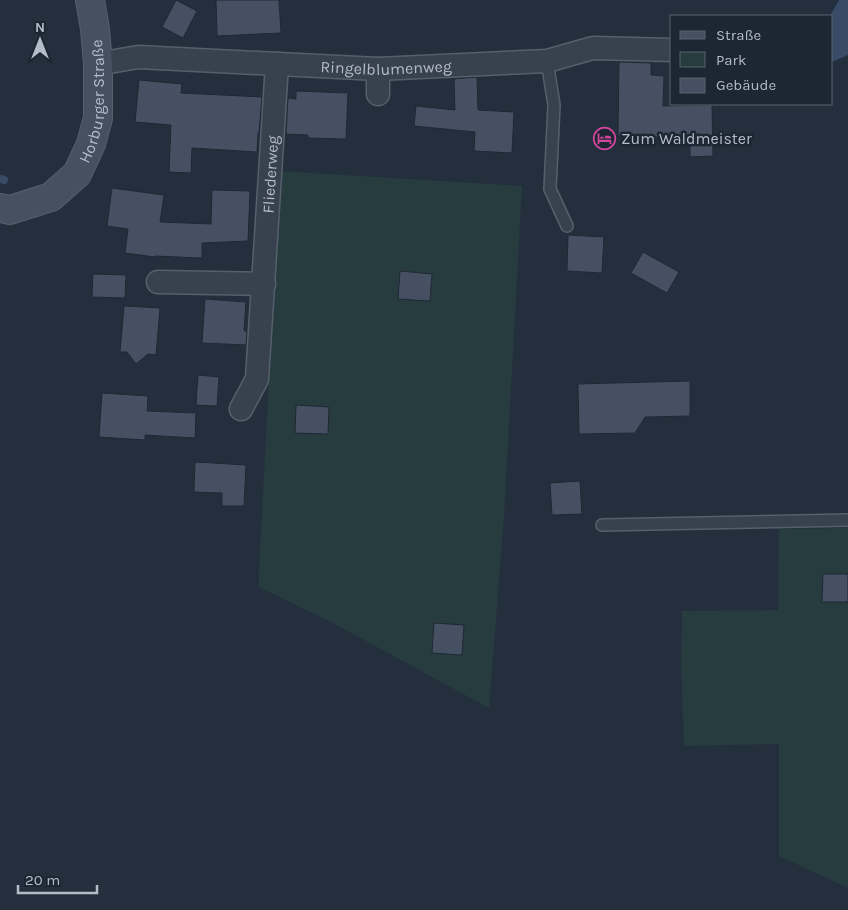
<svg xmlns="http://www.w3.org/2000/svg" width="848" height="910" viewBox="0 0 848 910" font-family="Karla,sans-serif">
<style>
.green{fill:#263c3f}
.water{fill:#394c67}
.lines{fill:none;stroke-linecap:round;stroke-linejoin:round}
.stream{stroke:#394c67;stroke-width:8}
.building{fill:#455162;stroke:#1f2835}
.lane-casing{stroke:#565f6c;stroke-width:14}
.street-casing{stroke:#565f6c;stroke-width:25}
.secondary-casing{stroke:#565f6c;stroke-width:30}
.lane{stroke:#38414e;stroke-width:11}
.street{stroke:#38414e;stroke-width:22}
.secondary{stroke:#465061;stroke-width:28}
.labels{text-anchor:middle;stroke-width:5;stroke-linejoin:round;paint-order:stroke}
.street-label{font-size:16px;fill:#b4bcc9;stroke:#1d2633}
.poi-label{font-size:16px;fill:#b4bcc9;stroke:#1d2633;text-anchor:start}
</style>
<rect width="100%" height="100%" fill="#242f3e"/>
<path class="green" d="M280,171L522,186L504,517L489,708L335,624L259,587V570Z
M848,528V888L779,856V744L684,746L681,664L682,611L778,610L779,529Z"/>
<path class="water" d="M839,0H848V55L832,62V16H830Z"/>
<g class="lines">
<path class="stream" d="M0,179L4,180"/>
</g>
<path class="building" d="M176,0L197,11L183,38L162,27Z
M216,0H279L281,33L217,36Z
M619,62L651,63V75L664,76L663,106L712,105L713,156L690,157V138L618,136Z
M477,77L478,110L514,112L512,153L474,151L475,132L414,126L416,106L455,110L454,79Z
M139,80L182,84L181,93L262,97L259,133H258L257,152L192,148L191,173L169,172L171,125L135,122Z
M296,91L348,93L346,139L308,138V135L286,134L288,98L296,99Z
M112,188L164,195L160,222L211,224L212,190L250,191L248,241L202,243V258L155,256V257L125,253L128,229L107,226Z
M568,235L604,237L602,273L567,271Z
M643,252L679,272L667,293L631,273Z
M400,271L432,274L430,301L398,299Z
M93,274L126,275L125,298L92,297Z
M205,299L246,302L244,330L247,333L246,345L202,343Z
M124,306L160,308L156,355L148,354L136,364L127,352H120Z
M198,375L219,377L217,406L196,405Z
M690,381V416L645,417L635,433L579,434L578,384Z
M102,393L148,396L147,411L196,413L195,438L145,435V440L99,437Z
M296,405L329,407L328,434L295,433Z
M195,462L246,465L244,506H222V493L194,492Z
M580,481L582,514L552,515L550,483Z
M823,574H848V602H822Z
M434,623L464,625L462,655L432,653Z"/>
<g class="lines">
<defs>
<path id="lane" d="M547,61L554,105L550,189L567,226
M602,525L848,520"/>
<g id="street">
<path id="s1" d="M98,64L138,57L378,69L547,61L593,48L672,50"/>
<path d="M378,94V69"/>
<path d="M158,282L264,284"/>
<path id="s2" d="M241,409L257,379L277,64"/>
</g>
<g id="secondary">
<path id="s3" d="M0,208L10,210L51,197L77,174L91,144L98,118V64L95,29L90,0"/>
</g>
</defs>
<use href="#lane" class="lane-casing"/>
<use href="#street" class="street-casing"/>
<use href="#secondary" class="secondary-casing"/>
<use href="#lane" class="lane"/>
<use href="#street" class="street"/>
<use href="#secondary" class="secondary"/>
</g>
<defs>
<symbol id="hotel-ring" viewBox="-11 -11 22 22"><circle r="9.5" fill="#1d2633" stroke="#d1479c" stroke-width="1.5"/><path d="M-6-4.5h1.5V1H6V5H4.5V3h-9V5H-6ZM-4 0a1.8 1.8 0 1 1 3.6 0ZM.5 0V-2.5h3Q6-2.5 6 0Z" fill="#d1479c"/></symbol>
</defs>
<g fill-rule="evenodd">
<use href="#hotel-ring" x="592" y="126" width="25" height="25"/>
</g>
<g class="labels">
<g class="street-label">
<text dy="6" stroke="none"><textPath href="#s1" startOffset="289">Ringelblumenweg</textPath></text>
<text dy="6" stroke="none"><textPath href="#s3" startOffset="164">Horburger Straße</textPath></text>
<text dy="6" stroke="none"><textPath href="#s2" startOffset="239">Fliederweg</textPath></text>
</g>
<g class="poi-label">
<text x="621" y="144">Zum Waldmeister</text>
</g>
</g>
<rect x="670" y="15" width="162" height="90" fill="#1d2633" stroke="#59626f"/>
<rect x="680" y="31" width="25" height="8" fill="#465061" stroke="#59626f"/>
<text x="716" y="40" font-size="15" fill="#b4bcc9">Straße</text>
<rect x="680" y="52" width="25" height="15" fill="#263c3f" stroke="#59626f"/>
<text x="716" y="65" font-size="15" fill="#b4bcc9">Park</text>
<rect x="680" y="78" width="25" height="15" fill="#455162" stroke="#59626f"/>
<text x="716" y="90" font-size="15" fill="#b4bcc9">Gebäude</text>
<g transform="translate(40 40)" stroke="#1d2633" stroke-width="4" paint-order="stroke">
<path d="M0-4L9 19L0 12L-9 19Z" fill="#b4bcc9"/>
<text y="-8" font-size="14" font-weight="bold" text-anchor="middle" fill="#b4bcc9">N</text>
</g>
<path d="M18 885v8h79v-8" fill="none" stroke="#b4bcc9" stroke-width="2.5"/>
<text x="25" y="885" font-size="15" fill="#b4bcc9" stroke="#1d2633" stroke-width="4" paint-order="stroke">20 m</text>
</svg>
